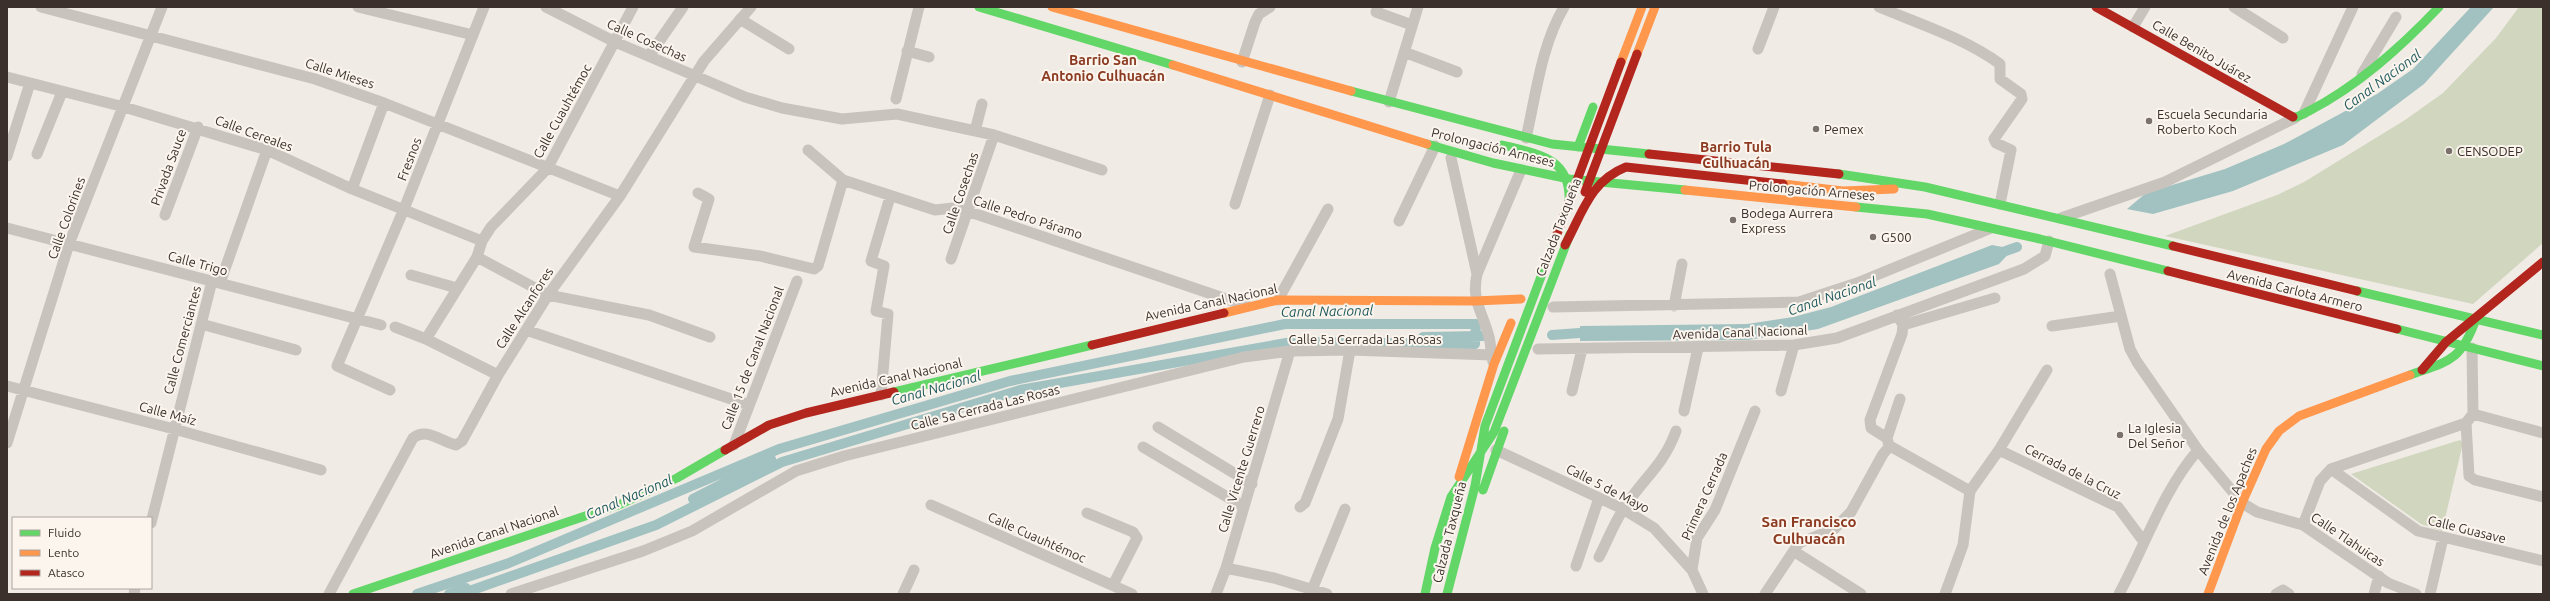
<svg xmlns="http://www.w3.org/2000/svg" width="2550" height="601" viewBox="0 0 2550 601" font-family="Ubuntu,sans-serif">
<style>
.green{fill:#d1d6bf}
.water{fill:#a1c2c1}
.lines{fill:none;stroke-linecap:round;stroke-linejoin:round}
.canal{stroke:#a1c2c1;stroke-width:10}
.street{stroke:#c9c3be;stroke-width:11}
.fast{stroke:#63d668;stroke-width:9}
.slow{stroke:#ff974d;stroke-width:9}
.jam{stroke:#b3261e;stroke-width:9}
.poi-dot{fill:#7a716c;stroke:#fbf5ee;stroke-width:1.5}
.labels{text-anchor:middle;stroke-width:4;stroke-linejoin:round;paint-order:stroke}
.street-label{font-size:13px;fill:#3b302b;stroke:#fbf5ee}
.poi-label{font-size:13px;fill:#3b302b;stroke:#fbf5ee;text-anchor:start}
.neighbourhood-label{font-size:14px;font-weight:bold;fill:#8c3b22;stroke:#fbf5ee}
.water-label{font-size:14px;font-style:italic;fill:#1f5a5e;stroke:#fbf5ee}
.quarter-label{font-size:15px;font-weight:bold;fill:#8c3b22;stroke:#fbf5ee}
</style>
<rect width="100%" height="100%" fill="#f0ebe5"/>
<path class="green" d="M2519,7H2543V243L2473,304L2165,236L2277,195L2304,182L2405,120L2443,93L2496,38Z
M2460,440L2463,443L2442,531L2421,524L2351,474Z"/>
<path class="water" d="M2471,7H2494L2424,84L2343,145L2233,191L2153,214L2127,209L2146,193L2225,169L2284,144L2377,94L2413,69Z
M1992,245L2013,249L1999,264L1818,329L1748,340L1580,341V326L1747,324L1793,317L1831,307Z"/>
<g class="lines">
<path class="canal" d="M2000,253L2017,247
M1552,335L1593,332
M1423,337L1482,336
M693,499L771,459
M417,594L509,563L779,449L1010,381L1285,324H1476L1475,344L1292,342L1020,390L782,462L656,525L461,594
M449,594L466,588"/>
<path class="street" d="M41,7L315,79L384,103L620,196
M358,7L473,35
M546,7L615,42L745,97L782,108L842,119L897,114L994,135L1102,170
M1378,7L1376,12L1412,25
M1879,7C1920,24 1964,38 2000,64V79L2021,94L2022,99L1994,139L1996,143L2011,150L2000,204
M2234,7L2283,38
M740,19L789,49
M2133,27L2145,7
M1758,49L1774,7
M907,51L929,57
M1404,52L1457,72
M649,56L683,7
M1242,62L1255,22L1259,14L1270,7
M2362,74L2396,17
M7,77L124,107L267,150L352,189L482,241
M896,99L919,7
M1389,102L1418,7
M2304,113L2353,7
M975,131L982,104
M1526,138C1536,95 1541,46 1564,7
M808,150L843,180L935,210L953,208L979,215L1247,306
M37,154L62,92
M7,156L30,83
M1451,158L1477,274C1471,302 1483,312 1489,337C1491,345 1491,354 1493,362
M352,189L384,103
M698,193L709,199L694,247L760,256L814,269L818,266L843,180
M1235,204L1270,95
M165,215L198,127
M2061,218L2165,182L2295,118
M1399,221L1435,146
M7,228L381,325
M477,257L548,295L649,315L710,337
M951,259L994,135
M1477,274L1521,170
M2110,274L2130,349L2137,362L2198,450L2242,503L2257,512L2303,525L2388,583L2416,594
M411,275L457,288
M220,283L267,150
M1278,300L1328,209
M1674,306L1682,264
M1553,307L1799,302L1857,283L1989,229
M201,324L296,350
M1903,325L1995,298
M2052,326L2121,316
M395,327L426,339L498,375
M526,330L749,405
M426,339L477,257L482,241L491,227L547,169L633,7
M2472,348L2473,414L2466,423L2469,476L2475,480L2543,497
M1538,349L1794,345L1837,338L2024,269L2045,256L2049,241
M7,386L174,429L321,470
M390,390L337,366L404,209L484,7
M1572,391L1582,349
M1781,391L1794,345
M881,395L888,314L876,311L884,266L871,261L890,197
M1684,411L1698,348
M2473,414L2543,433
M1158,427L1252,484
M1887,438L1871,428L1870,420L1902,334L1903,325L1897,315
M7,443L69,244L162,7
M734,445L797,281
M1889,446L1887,438L1900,399
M1890,446L1970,491
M1143,447L1244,507
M1496,450L1623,509L1654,528L1692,570L1703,594
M1999,450L2118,507L2144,542
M2331,469L2418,531L2543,561
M1970,491L1999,450L2047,370
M931,505L1132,594
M1300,507L1305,503L1338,419L1350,350
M1087,513L1133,532L1137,538L1113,585
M151,523L212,281
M2303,525L2320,481L2331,469L2466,423
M1795,552L1861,594
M1599,557C1607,542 1613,525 1623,510C1641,480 1663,467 1676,431
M1576,566L1599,498
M1226,568L1274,578L1327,594
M1692,570L1697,538L1715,510L1755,411
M1312,590L1345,509
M134,594L135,588
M329,594L413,438C427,427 441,442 456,445L462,441L498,375L548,295L620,196L704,61L751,7
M511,594L643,551L692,531L796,471L844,456L1244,357L1290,351L1350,350L1492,355
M903,594L914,570
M1216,594L1226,568L1290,351
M1765,594L1799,543L1834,529L1851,512L1883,454L1890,446
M1945,594L1963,545L1970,491
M2119,594C2145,546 2162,492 2198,450
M2276,594L2283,590L2289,594
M2374,594L2379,576
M2430,594L2443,538"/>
<path class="fast" d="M979,7L1173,65
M1351,91L1552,144L1649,154
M2293,117C2298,118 2304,113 2309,111C2359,85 2401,47 2439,7
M1427,144L1493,163L1569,179L1685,190
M1502,145C1539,154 1572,158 1569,204
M1578,147L1593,107
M1839,174L1925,187L2173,246
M1856,207L1927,214L2040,239L2168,271
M2357,291L2543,335
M2397,329L2543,366
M2410,375C2449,361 2461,361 2476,319
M894,392L1092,345
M1483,490L1504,431
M353,594L621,504L677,478L725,450
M1425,594L1435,548L1451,497L1494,432L1570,234
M1447,594L1475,486L1485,426L1554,242"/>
<path class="slow" d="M1052,7L1351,91
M1637,54L1655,7
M1621,62L1642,7
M1173,65L1427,144
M1783,184L1843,191L1894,189
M1685,190L1856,207
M1224,313L1278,300L1475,301L1521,299
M1459,477L1494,364L1511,323
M2208,594L2242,503L2266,449L2279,431L2299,416L2410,375"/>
<path class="jam" d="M2096,7L2293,117
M1649,154L1839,174
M1585,192L1637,54
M1554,242L1621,62
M1565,245C1582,214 1590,181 1626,167L1783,184
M2173,246L2357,291
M2168,271L2397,329
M1092,345L1224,313
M2422,370L2446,342L2543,262
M725,450L769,425L806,413L894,392"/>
</g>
<g class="poi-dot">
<circle cx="2149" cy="121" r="4"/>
<circle cx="1816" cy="129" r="4"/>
<circle cx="2449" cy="151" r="4"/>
<circle cx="1733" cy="220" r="4"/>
<circle cx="1873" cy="237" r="4"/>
<circle cx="2120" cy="435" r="4"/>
</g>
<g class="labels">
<g class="street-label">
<text transform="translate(647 40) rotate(24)" y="5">Calle Cosechas</text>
<text transform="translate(2202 51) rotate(30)" y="5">Calle Benito Juárez</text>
<text transform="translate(340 73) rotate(18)" y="5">Calle Mieses</text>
<text transform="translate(562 111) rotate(-61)" y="5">Calle Cuauhtémoc</text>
<text transform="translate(254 133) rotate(20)" y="5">Calle Cereales</text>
<text transform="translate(1493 147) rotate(14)" y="5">Prolongación Arneses</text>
<text transform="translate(409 159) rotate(-69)" y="5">Fresnos</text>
<text transform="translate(168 167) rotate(-70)" y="5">Privada Sauce</text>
<text transform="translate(1812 190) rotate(5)" y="5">Prolongación Arneses</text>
<text transform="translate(960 193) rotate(-71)" y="5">Calle Cosechas</text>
<text transform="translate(1028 217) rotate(18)" y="5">Calle Pedro Páramo</text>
<text transform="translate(66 218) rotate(-70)" y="5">Calle Colorines</text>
<text transform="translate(1558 227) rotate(-69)" y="5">Calzada Taxqueña</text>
<text transform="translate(198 263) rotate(15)" y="5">Calle Trigo</text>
<text transform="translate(2295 290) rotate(14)" y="5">Avenida Carlota Armero</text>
<text transform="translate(1211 302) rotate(-12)" y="5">Avenida Canal Nacional</text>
<text transform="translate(524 308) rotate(-57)" y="5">Calle Alcanfores</text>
<text transform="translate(1740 332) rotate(-2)" y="5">Avenida Canal Nacional</text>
<text x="1365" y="344">Calle 5a Cerrada Las Rosas</text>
<text transform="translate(182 340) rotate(-75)" y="5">Calle Comerciantes</text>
<text transform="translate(752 358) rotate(-69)" y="5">Calle 15 de Canal Nacional</text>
<text transform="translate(896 377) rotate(-13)" y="5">Avenida Canal Nacional</text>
<text transform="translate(985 407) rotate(-14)" y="5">Calle 5a Cerrada Las Rosas</text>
<text transform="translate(168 413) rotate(15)" y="5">Calle Maíz</text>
<text transform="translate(1241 469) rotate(-73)" y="5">Calle Vicente Guerrero</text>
<text transform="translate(2073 471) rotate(27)" y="5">Cerrada de la Cruz</text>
<text transform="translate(1608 488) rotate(27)" y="5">Calle 5 de Mayo</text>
<text transform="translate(1704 496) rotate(-66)" y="5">Primera Cerrada</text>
<text transform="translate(2227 511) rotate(-68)" y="5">Avenida de los Apaches</text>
<text transform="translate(2467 529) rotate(14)" y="5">Calle Guasave</text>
<text transform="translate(494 532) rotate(-19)" y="5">Avenida Canal Nacional</text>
<text transform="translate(1449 532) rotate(-76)" y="5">Calzada Taxqueña</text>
<text transform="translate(1037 537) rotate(24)" y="5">Calle Cuauhtémoc</text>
<text transform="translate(2348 539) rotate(34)" y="5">Calle Tlahuicas</text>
</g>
<g class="poi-label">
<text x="2157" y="119">Escuela Secundaria<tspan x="2157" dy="15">Roberto Koch</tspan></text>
<text x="1824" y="134">Pemex</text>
<text x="2457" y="156">CENSODEP</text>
<text x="1741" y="218">Bodega Aurrera<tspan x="1741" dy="15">Express</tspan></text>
<text x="1881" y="242">G500</text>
<text x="2128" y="433">La Iglesia<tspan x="2128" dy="15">Del Señor</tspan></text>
</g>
<g class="neighbourhood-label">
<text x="1103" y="65">Barrio San<tspan x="1103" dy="16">Antonio Culhuacán</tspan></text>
<text x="1736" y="152">Barrio Tula<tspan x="1736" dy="16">Culhuacán</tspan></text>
</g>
<g class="water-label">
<text transform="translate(2382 80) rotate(-36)" y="5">Canal Nacional</text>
<text transform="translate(1832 296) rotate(-19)" y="5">Canal Nacional</text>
<text transform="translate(1327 311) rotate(-1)" y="5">Canal Nacional</text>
<text transform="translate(936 388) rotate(-16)" y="5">Canal Nacional</text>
<text transform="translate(629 497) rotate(-23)" y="5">Canal Nacional</text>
</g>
<g class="quarter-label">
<text x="1809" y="527">San Francisco<tspan x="1809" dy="17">Culhuacán</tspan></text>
</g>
</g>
<rect width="2550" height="601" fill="none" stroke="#3b302b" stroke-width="16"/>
<rect x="12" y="517" width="140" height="72" fill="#fbf5ee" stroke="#aea6a0"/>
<rect x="20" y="530" width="20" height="6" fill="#63d668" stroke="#aea6a0"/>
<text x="48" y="537" font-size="12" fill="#3b302b">Fluido</text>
<rect x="20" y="550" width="20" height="6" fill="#ff974d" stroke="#aea6a0"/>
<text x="48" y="557" font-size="12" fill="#3b302b">Lento</text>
<rect x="20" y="570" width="20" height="6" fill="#b3261e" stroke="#aea6a0"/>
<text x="48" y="577" font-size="12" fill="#3b302b">Atasco</text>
</svg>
